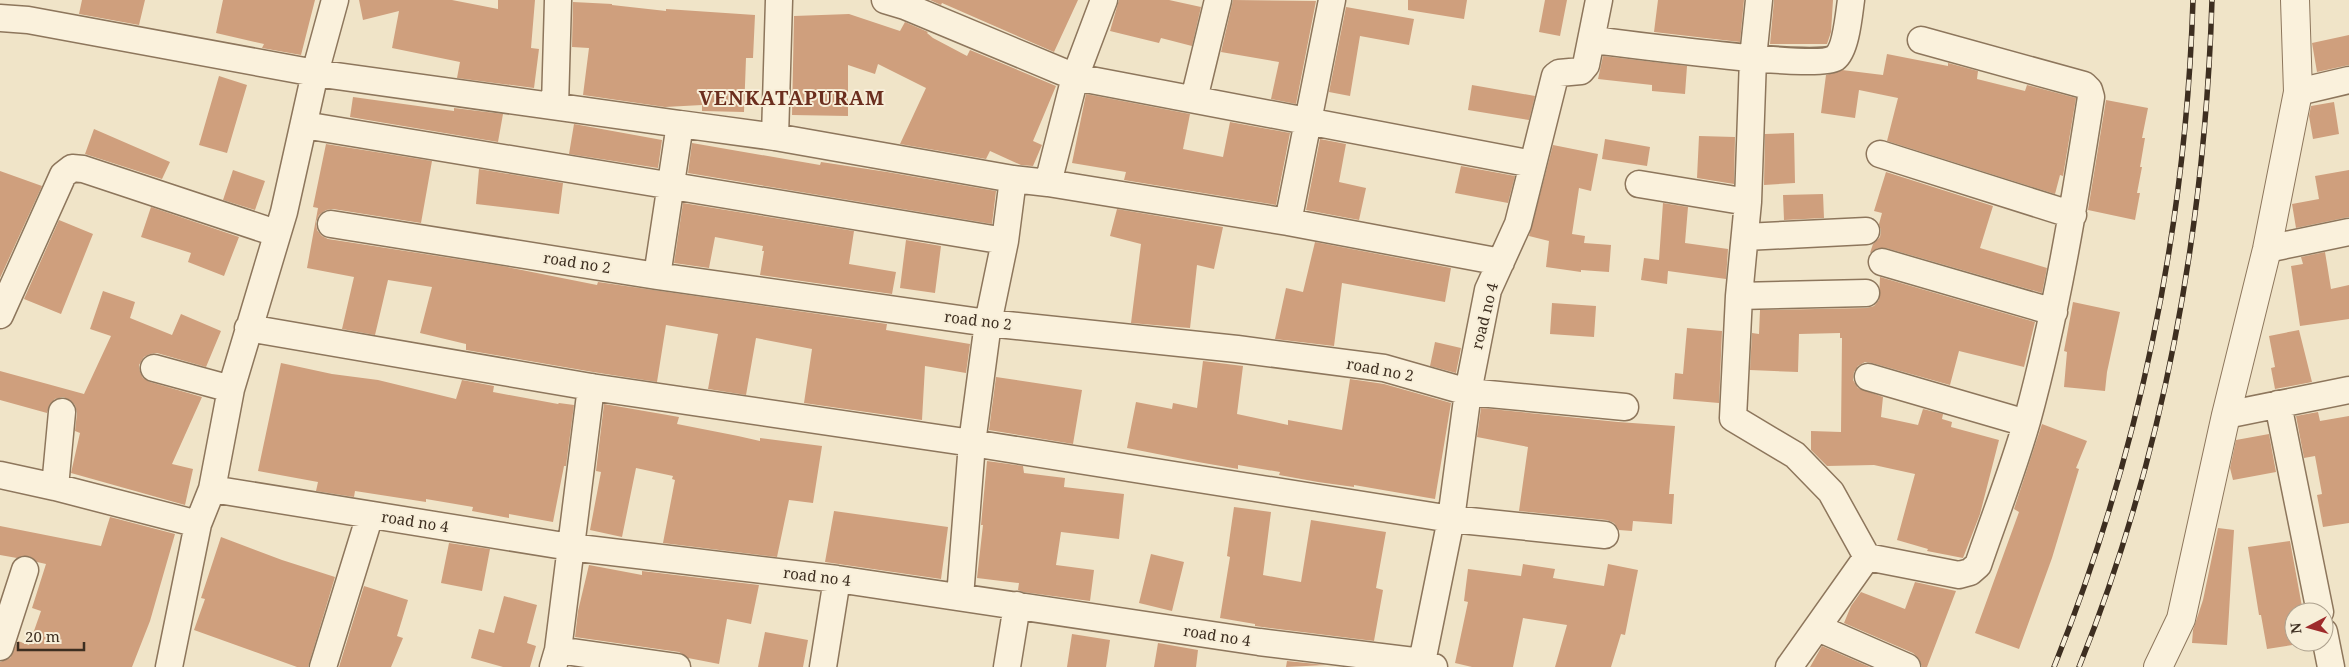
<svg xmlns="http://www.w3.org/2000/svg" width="2349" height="667" viewBox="0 0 2349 667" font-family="'Noto Serif',serif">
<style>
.building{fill:#cf9f7d}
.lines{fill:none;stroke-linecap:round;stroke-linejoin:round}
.minor-casing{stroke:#8d765c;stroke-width:29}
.tertiary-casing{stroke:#8d765c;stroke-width:30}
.minor{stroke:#faf1dc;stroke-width:26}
.tertiary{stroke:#faf1dc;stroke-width:28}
.rail-casing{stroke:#3d2e20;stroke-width:5.5}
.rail{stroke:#f7eed8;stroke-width:4;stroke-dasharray:11;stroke-linecap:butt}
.labels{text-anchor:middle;stroke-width:4;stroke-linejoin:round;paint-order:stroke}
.street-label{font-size:15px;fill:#3d2e20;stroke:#f7eed8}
.district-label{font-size:20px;font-weight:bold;letter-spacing:1px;fill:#6b2e1e;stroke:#f7eed8}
</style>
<rect width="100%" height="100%" fill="#f0e4c8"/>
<path class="building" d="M82,0H145L139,25L79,14Z
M223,0H315L301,55L262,48L264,44L216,33Z
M359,0H452L498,9V0H535L531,48L539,49L534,88L457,78L460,62L392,48L399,11L363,20Z
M930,0H1078L1054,52L942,3L941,5Z
M1119,0H1169L1201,7L1192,46L1161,38L1159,43L1110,31Z
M1233,0L1316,1L1296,104L1271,99L1279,62L1221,52Z
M1408,0H1467L1464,19L1408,10Z
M1545,0H1567L1560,36L1539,32Z
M1658,0H1744L1740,42L1654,32Z
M1774,0H1833L1831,32L1827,44H1770Z
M573,2L612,4V5L666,11V9L755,15L753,58H746L744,112L702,111V105L665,107L583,95L589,48L572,47Z
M1346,7L1414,19L1409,45L1360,36L1350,96L1329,92Z
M849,14L900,31L905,22L928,32L927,33L933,38L967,56L970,50L1056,86L1033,141L1042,145L1033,166L1021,165L990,151L986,159L900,144L926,88L878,64L875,74L848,65V116L792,115L794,16Z
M2349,35V65L2317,72L2312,43Z
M1887,54L1948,66V63L1978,71L1977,79L2025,91L2027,85L2076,98L2063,176L2060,175L2055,194L1887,141L1898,98L1859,90L1855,118L1821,113L1826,75L1842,70L1883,75Z
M1603,56L1687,66L1685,94L1652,91V85L1598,79Z
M219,76L247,85L227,153L199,145Z
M1472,85L1535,96L1529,120L1468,110Z
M1086,94L1190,114L1183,149L1223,157L1230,122L1290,133L1276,205L1124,180L1126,172L1072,163Z
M353,97L454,111V108L503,114L498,142L350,117Z
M2106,100L2148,108L2142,138H2145L2140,167H2142L2137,193H2140L2135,220L2088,210Z
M2334,102L2339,134L2313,139L2309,116L2311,106Z
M574,124L662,140L658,168L569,154Z
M94,129L170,162L162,179L85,154Z
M1794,133L1795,183L1764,185L1765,134Z
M1699,136L1735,137L1734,184L1697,178Z
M1320,139L1346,144L1339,182L1366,188L1359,220L1306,210Z
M1605,139L1650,147L1647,166L1602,159Z
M692,143L820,165L821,162L887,172L996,191L992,224L688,173Z
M326,144L432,161L421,223L333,209L326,210L319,215L316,222L317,230L322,236L328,239L502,266L597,285L598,282L887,324L886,330L970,344L966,373L925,366L922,420L804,403L812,349L756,338L746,395L708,389L718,334L666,325L657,382L593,372L466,350V344L420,333L432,287L388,280L375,335L342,329L354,277L307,268L318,208L313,207Z
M1553,145L1598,154L1591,191L1579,188L1572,234L1585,236L1584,243L1611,245L1609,272L1581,270V272L1546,267L1549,241L1529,236Z
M1461,166L1515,176L1508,203L1455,193Z
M479,169L563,183L559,214L476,204Z
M233,170L265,181L255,210L223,200Z
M2349,170V217L2296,228L2292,204L2319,199L2315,176Z
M0,171L42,186L0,278Z
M1886,172L1993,206L1980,248L2047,268L2042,293L1886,248H1878L1870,253L1873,244L1880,237L1881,231L1879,224L1882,213L1874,211Z
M1823,194L1824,218L1784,220L1783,195Z
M683,203L854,231L849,264L896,272L892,294L760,275L764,251H762L763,246L715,237L709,268L674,263Z
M1663,203L1688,207L1685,243L1728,249L1726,279L1668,271L1667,284L1641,280L1644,258L1659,260Z
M151,207L239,237L224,276L188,262L191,253L141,237Z
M1117,209L1223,227L1214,269L1197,265L1190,328L1131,323L1141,244L1110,236Z
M59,220L93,234L61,314L24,299Z
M906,240L941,246L935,293L900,288Z
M1315,242L1451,268L1445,302L1342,283L1334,346L1275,339L1286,288L1303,292Z
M2325,252L2331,289L2349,285V319L2300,326L2291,266L2303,264L2301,257Z
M1880,277L2035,322L2024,367L1959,351L1950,385L1872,363L1865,362L1858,366L1854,372L1853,380L1858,388L1883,397L1881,417L1918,425L1923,409L1943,414L1942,419L1952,422L1951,427L1999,440L1980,514L1963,558L1927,551L1928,549L1897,540L1915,474L1874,465L1827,466L1811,450V431L1841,432L1842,338H1840V333L1799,334L1798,372L1750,370L1752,333L1759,334L1760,310L1867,308L1874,306L1879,300Z
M103,291L135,302L130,318L172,335L181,314L221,331L206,367L157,353L150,354L144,357L139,365L140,372L143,378L150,382L202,397L172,464L193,469L185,505L71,473L80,433L75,431L77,413L75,405L70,400L63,397L55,399L50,404L47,413L0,400V371L84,394L111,336L90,329Z
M2073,302L2120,312L2107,372L2105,391L2064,387L2067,352L2064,351Z
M1552,303L1596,306L1594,337L1550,334Z
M1687,328L1722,331L1719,403L1673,399L1675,373L1683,374Z
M2299,330L2312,382L2275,389L2271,368L2275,367L2269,336Z
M1435,342L1461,348L1456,373L1430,366Z
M1203,361L1243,366L1237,414L1288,425V420L1342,430L1350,379L1384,384L1451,403L1435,499L1354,485V487L1318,482L1279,475L1280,472L1238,465V469L1198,462L1127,448L1136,402L1172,409L1173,403L1197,408Z
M281,363L332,374L378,380L456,399L462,380L494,386L493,392L558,404L559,403L574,405L566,466H564L553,522L509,514V518L472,511L473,507L426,499V502L355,491L354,497L316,491L318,482L258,471Z
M996,377L1082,390L1073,444L989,430Z
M604,404L679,417L677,424L738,436L760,441V438L822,446L813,503L789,500L777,557L663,543L675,480L672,479L673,476L636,468L622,537L590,530L601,472L596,471Z
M1481,408L1618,422L1675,426L1669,494H1674L1672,524L1633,521L1632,531L1619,530L1614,523L1607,520L1519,511L1528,447L1477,437Z
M2318,412L2320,421L2349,416V523L2323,527L2317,495L2322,494L2315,456L2304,458L2296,416Z
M2042,424L2087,441L2076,468L2079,469L2052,558L2019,649L1975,633L2019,512L2014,509Z
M2269,434L2276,472L2233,480L2230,468L2236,440Z
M987,461L1023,466L1024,473L1065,478L1064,487L1124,494L1119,539L1061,532L1056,565L1094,570L1090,601L1023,592L1018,590L1019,583L977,578L983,525H981Z
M1234,507L1271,512L1263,575L1301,582L1311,520L1386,532L1376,588L1383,590L1374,641L1255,626V624L1220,618L1230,557L1227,556Z
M834,511L948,527L941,579L825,562Z
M110,517L175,534L150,621L132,667H0V662L10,658L18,641L29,645L41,611L32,608L46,564L37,562L29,556L17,558L0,555V526L101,546Z
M2218,528L2234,530L2227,645L2192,643L2193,630L2203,600Z
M221,537L282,560L335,577L308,667H297L194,630L205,599L201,598Z
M2290,541L2303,612H2294V642H2311L2267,649L2261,615H2259L2248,547Z
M449,543L490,549L482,591L441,583Z
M1151,554L1184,562L1172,611L1139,603Z
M1523,564L1555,569L1553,578L1604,586L1608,564L1638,570L1625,635L1621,634L1611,667H1555L1567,625L1523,618L1513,667H1472L1455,663L1468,602L1464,601L1468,569L1521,576Z
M589,565L642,575V571L759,585L751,624L727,619L719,664L688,658L679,652L575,637L578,611Z
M1915,582L1956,591L1927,667H1922L1919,659L1913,653L1844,623L1851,606L1861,592L1905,609Z
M364,586L408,600L397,636L403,638L391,667H339Z
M504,596L537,605L527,643L536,646L530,667H503L471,658L479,629L494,633Z
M765,632L808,640L803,667H758Z
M1072,634L1110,640L1106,667H1067Z
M1158,643L1198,650L1196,667H1154Z
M1822,646L1870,667H1810Z
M1287,661L1326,665L1286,667Z"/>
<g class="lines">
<defs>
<path id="minor" d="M779,0L775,137L1013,179
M885,0L905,6L1075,77L1533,164
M1759,0L1753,58L1748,202L1739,296L1733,418L1795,455L1831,492L1867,557
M0,18L28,20L315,73L680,124L657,276
M1593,40C1627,44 1817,70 1835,58C1846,50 1849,14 1851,0
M2298,92L2349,80
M1194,99L1218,0
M555,106L558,0
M680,124L775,137
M304,125L1005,241
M1880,154L2073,215
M1048,183L1288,222L1501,262
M1639,184L1748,202
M1288,222L1332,0
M331,224L657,276L988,323L1237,349L1384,368L1468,392L1625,407
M1745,237L1866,231
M2267,249L2349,232
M1882,262L2054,312
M1739,296L1866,293
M0,315L63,175L72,168L83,169L276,233
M248,328L591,387L972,443L1451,519L1605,535
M154,368L231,389
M1868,377L2026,423
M2278,404L2320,612
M2226,415L2349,390
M0,475L55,487L198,524
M55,487L62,412
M212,489L570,547L837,579L1259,642L1422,662L1434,667
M960,597L972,443L988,323L1005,241L1013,179L1048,183L1075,77L1104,0
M1818,628L1907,667
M2324,632L2331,667
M0,647L25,570
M558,650L677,667
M169,667L198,524L212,489L231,389L284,212L315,73L335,0
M323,667L370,515
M553,667L558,650L591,387
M823,667L837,579
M1007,667L1017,605
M1418,667L1422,662L1451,519L1468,392L1488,290L1518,224L1555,76L1559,73L1581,71L1586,65L1599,0
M1789,667L1867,557L1959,575L1970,572L1978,565C1994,518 2013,470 2027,421C2056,315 2074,206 2091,97L2089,90L2084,85L1921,40"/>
<path id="tertiary" d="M2158,667L2181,619L2226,415L2267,249L2298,92L2295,0"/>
</defs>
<use href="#minor" class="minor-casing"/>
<use href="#tertiary" class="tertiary-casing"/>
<use href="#minor" class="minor"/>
<use href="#tertiary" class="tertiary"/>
<defs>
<path id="rail" d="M2054,667C2139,455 2186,228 2193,0
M2079,667C2164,456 2205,227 2212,0"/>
</defs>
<use href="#rail" class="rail-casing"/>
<use href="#rail" class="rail"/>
</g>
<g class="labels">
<g class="street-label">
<text transform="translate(577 263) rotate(9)" y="5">road no 2</text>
<text transform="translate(1485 316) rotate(-76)" y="5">road no 4</text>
<text transform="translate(978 321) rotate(7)" y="5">road no 2</text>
<text transform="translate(1380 370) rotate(11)" y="5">road no 2</text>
<text transform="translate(415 522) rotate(9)" y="5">road no 4</text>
<text transform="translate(817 577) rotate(7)" y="5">road no 4</text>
<text transform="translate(1217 636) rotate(9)" y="5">road no 4</text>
</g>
<g class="district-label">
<text x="792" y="105">VENKATAPURAM</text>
</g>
</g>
<g transform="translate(2309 627) rotate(264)"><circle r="24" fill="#f7eed8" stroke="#ada18e"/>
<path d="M0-4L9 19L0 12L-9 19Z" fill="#9e2a2b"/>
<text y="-8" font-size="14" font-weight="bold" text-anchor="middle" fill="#3d2e20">N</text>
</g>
<path d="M18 642v8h66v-8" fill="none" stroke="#3d2e20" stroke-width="2.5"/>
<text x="25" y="642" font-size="15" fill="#3d2e20" stroke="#f7eed8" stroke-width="4" paint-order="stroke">20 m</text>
</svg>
